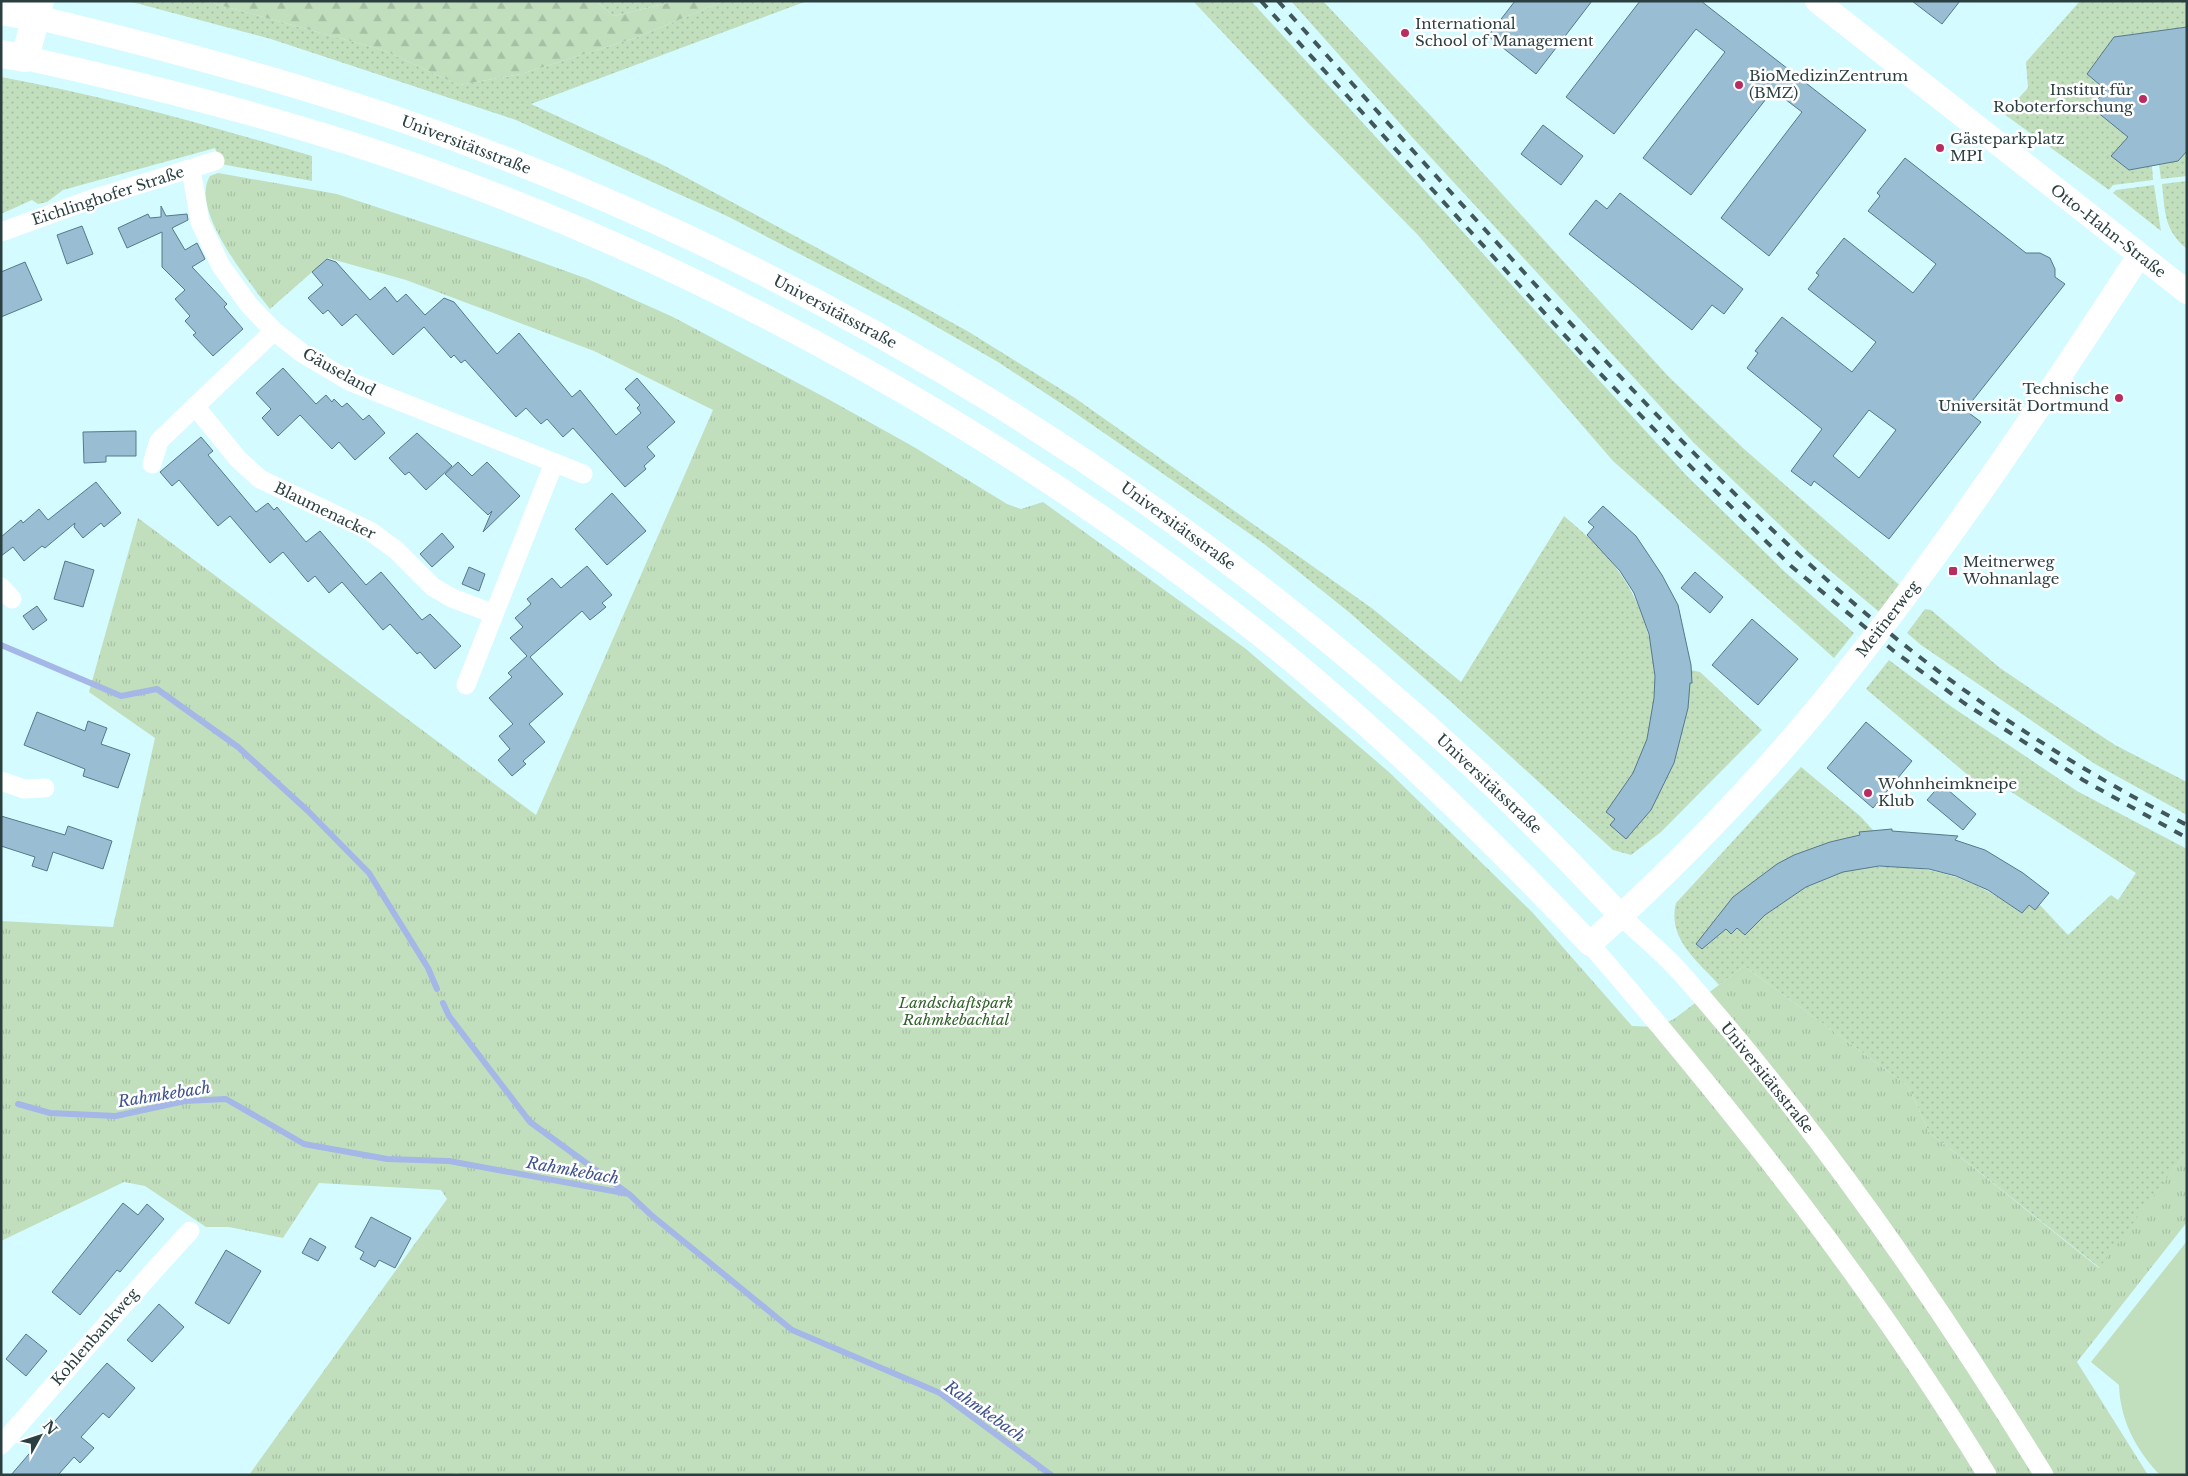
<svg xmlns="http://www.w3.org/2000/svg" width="2188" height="1476" viewBox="0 0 2188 1476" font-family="'Libre Baskerville',serif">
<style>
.grass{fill:url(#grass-dots)}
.forest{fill:url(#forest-firs)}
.park{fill:url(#park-tufts)}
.pitch{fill:#c1dfbd}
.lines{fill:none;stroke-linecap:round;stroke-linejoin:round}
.stream{stroke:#a4b7e7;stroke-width:6}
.building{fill:#99bdd3;stroke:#56788c;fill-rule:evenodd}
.minor{stroke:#fff;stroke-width:19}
.tertiary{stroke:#fff;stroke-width:24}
.secondary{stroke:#fff;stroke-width:28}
.rail{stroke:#415759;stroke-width:4;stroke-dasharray:9 9;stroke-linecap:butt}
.poi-dot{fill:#b92c61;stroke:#fff;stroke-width:2}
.labels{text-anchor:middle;stroke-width:5;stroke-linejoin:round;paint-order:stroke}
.poi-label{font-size:15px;fill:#2b3f41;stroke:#fff;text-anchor:start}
.street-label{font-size:15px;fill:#2b3f41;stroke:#fff}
.park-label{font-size:15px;font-style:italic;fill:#31622a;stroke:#fff}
.water-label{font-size:16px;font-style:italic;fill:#3d528e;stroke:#fff}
</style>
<defs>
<pattern id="grass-dots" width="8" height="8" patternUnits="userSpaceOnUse" patternTransform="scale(1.25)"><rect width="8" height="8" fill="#c1dfbd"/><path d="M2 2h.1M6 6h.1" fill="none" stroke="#a6c0a4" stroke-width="1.8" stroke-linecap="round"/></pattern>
<pattern id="forest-firs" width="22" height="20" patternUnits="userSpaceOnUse" patternTransform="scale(1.25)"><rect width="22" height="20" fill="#c1dfbd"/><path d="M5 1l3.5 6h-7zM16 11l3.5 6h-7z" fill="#a6c0a4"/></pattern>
<pattern id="park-tufts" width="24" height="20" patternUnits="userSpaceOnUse" patternTransform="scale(1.25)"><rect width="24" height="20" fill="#c1dfbd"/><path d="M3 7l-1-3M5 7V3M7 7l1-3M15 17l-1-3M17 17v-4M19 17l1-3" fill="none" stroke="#a6c0a4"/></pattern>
</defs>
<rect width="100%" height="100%" fill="#d4fbff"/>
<path class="grass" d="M128,1H205L383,50L459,85L521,74L635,38L724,1H807L531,104L663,165L821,250L969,332L1075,398L1373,609L1461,682L1564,516C1612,556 1638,587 1652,649L1691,670L1700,672L1762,730L1661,832L1631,855L1613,850L1449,700L1350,613L1263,543L1068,408L998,362L909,311L727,216L516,120L271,39Z
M595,1H676L614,16Z
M1193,1H1251L1687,476L1785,572L1854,633L1834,658L1613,461L1417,234L1307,122Z
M1291,1H1323L1430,115L1668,376L1743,448L1904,589L1884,616L1809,553L1694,443L1412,137Z
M2080,1H2187V27L2114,37L2087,74L2106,90L2128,137L2112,156L2129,170L2152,166L2153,180L2113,185L2109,190L2004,114L2028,88L2026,62Z
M1,77C106,96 210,126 312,156V181L221,164L215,148L63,190L47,202L38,204L32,200L1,214Z
M2187,151V176L2161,179L2159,165L2178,161Z
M2187,181V227L2185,229L2187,231V249C2164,230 2165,212 2162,184Z
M2154,185L2161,231L2113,193L2116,190Z
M1925,609L1931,610L2000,668L2062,710L2115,745L2187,782V815L2095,764L1921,645L1907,633Z
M1889,660L1949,705L2077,791L2187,849V1152L2100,1268L1929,1132L1908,1086L1744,966L1719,985C1697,960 1667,939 1676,903L1801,767L1860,816L1873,830L1875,867C1929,863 1979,880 2021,913L2029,905L2035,910L2039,904L2068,935L2111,895L2118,900L2136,873L1990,778L1975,781L1866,689Z"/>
<path class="forest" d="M205,1H595L614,16L676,1H724L635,38L521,74L459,85L383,50Z"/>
<path class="park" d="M218,173L337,194L510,251L588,279L673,317L828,399L914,447L1007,504L1021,509L1043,502L1246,649L1390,773L1532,912L1632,1026L1657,1027L1674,1019L1744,966L1908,1086L1929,1132L2099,1268L2187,1152V1222L2077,1362L2148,1475H458V1473L445,1475H249L447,1199L441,1190L319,1183L283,1238L229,1227H206L145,1186L124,1182L1,1241V921L113,927L155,738L89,692L138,518L536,815L713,410L594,351L406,280L328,258L270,309C249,282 189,209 210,176Z"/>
<path class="pitch" d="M2187,1241V1475H2160C2136,1450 2120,1420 2119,1385L2091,1362Z"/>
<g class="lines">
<path class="stream" d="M1,645L121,696L157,689L238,747L308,811L369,873L428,968L437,989
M443,1003L449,1016L530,1122L626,1192
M18,1104L50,1113L116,1116L185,1101L226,1099L304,1144L387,1159L449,1161L629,1194L650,1214L792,1330L940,1393L1051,1475"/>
</g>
<path class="building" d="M1515,1H1592L1536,74L1488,36Z
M1640,1H1701L1866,130L1769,256L1721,218L1802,112L1773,90L1691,195L1643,158L1725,52L1696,29L1614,134L1566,97Z
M1912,1H1960L1942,24Z
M2187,27V151L2178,161L2129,170L2111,156L2128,137L2091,107L2106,90L2087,74L2114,37Z
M1543,125L1583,156L1561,185L1521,154Z
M1905,158L2026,253H2040L2050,258L2055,269V277L2065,284L1965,410L1981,422L1889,539L1814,481L1811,486L1791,471L1822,429L1747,368L1758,353L1755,351L1782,317L1852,372L1876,342L1808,289L1819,275L1816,273L1844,238L1913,293L1936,264L1868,211L1880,196L1877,193ZM1869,410L1896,430L1859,478L1833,456Z
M1620,193L1743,289L1724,314L1712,305L1692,330L1569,234L1596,200L1607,209Z
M161,206L166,216L187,214L188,220L172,228L185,250L197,243L205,259L192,267L227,304L224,307L243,329L213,356L193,335L196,333L185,321L190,316L175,299L185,290L162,267V232L127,248L118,228L148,214L150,218L161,217Z
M82,226L93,254L67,264L57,235Z
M327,259L336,262L370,300L385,287L397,302L406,294L425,315L444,298L454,302L497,354L519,333L572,397L580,390L616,435L641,413L637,408L640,405L625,389L637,378L675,422L647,447L655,456L644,466L646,469L625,487L573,428L563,437L547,419L541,424L526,408L516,417L465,360L461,363L454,355L451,358L424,327L393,355L356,314L342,326L328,310L323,314L308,298L323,285L312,272Z
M25,262L42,300L1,317V272Z
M283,368L316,404L326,395L332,402L334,399L342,407L347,403L363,420L369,415L385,433L355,460L339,442L332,449L300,415L278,436L262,418L271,409L256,393Z
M136,431V456H106V462L84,463L83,432Z
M417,433L452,466L426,490L409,472L405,475L389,458Z
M201,437L213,451L208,455L256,512L268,503L274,510L277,507L306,542L320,531L366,585L381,572L422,620L430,614L461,646L435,669L420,652L417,654L390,624L383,630L342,582L329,593L315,576L308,582L283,552L270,563L230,516L218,526L179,480L172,486L160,472Z
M458,462L472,476L487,462L520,496L483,532L492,511L488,515L445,474Z
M96,482L121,513L104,527L101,523L83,538L74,527L75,523L45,548L42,546L24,561L13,547L1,556V537L21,520L23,523L39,509L48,520Z
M612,493L646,531L607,565L575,529Z
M1603,506L1636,536L1662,575L1678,605L1691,665L1692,683H1690L1688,708L1674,763L1651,810L1626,839L1610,825L1615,819L1606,812L1633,773L1647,739L1654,698L1655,676L1649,634L1634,593L1620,571L1587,535L1594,527L1588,522Z
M442,533L454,547L432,567L420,554Z
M65,561L94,570L83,607L54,599Z
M587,566L612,595L602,603L606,607L590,620L582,611L530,657L563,694L529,724L545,742L523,761L526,764L512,776L498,760L510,749L499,736L513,724L489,698L512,677L508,673L527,656L510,638L523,627L515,618L531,604L527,599L552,578L561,588Z
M469,567L485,574L479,591L462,584Z
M1695,572L1723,597L1710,613L1681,588Z
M37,606L47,620L33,630L23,616Z
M1752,619L1798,659L1758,705L1712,665Z
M37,712L85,731L88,721L107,728L101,744L130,754L118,788L83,776L85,769L24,745Z
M1866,722L1912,761L1873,808L1827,768Z
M1941,784L1976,814L1963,830L1927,800Z
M1,816L65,835L68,826L112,841L103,869L53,852L47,871L32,866L35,857L1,846Z
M1892,829V831L1958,836L1955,840L1985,850L2023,873L2049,893L2035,910L2029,905L2022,913L1988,890L1956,876L1929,869L1879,866L1843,872L1806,887L1765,915L1745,935L1737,928L1731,934L1726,929L1702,949L1696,944L1733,897L1777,864L1794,855L1830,842L1860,835L1859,832Z
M123,1203L138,1215L147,1204L164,1219L120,1272L117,1270L80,1315L52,1292Z
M371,1217L411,1238L395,1268L379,1260L375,1267L360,1259L364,1252L355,1247Z
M310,1238L326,1247L318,1261L302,1253Z
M226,1250L261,1271L229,1324L195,1303Z
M159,1304L184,1327L152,1362L127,1340Z
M26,1334L47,1351L26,1376L6,1359Z
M107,1363L135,1388L109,1418L103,1413L81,1437L94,1448L80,1463L74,1457L58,1475H11L47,1433L46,1431Z"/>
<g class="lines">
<path class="minor" d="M191,169L200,222L221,266L249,305L274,331L302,353L351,382L583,474
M1,232L92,199L215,161
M195,406L238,459L260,479L370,531L396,550L433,587L452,598L494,614
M152,464L159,441L274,331
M1,587L12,599
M466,685L554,463
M1,781L24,789L45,788
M1621,916C1641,935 1663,953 1681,973C1818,1128 1936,1299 2044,1475
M1590,944C1734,1111 1872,1285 1987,1475
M1,1445C64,1374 125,1301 190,1231"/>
<path class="tertiary" d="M1817,1L2187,292
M35,17C174,50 312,87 446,136C828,276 1179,494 1477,771C1527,817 1574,866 1621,916
M25,58C162,88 299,123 432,171C725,276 1018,442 1262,636C1379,730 1487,835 1590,944C1669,873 1750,790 1818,708C1935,565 2038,411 2139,256"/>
<path class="secondary" d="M1,11L35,17
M1,54L25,58L40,1"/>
<path class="rail" d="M1261,1L1589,362L1680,456L1791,566L1895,652L1964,703L2083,780L2187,838
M1278,1C1355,87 1433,173 1511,258C1621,379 1732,499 1857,606C1956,691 2070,766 2187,825"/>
</g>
<g class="poi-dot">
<circle cx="1405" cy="33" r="5"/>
<circle cx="1739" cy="85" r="5"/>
<circle cx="2143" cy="99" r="5"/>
<circle cx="1940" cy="148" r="5"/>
<circle cx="2119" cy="398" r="5"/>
<rect x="1948" y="566" width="10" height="10" rx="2.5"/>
<circle cx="1868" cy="793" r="5"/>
</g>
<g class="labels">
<g class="poi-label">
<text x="1415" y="29">International<tspan x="1415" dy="17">School of Management</tspan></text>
<text x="1749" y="81">BioMedizinZentrum<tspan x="1749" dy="17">(BMZ)</tspan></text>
<text x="2133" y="95" text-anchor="end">Institut für<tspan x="2133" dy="17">Roboterforschung</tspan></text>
<text x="1950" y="144">Gästeparkplatz<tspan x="1950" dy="17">MPI</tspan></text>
<text x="2109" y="394" text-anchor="end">Technische<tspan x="2109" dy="17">Universität Dortmund</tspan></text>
<text x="1963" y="567">Meitnerweg<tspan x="1963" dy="17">Wohnanlage</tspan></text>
<text x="1878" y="789">Wohnheimkneipe<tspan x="1878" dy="17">Klub</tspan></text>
</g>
<g class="street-label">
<text transform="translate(466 145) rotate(21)" y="5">Universitätsstraße</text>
<text transform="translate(108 196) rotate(-18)" y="5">Eichlinghofer Straße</text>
<text transform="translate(2108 231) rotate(38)" y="5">Otto-Hahn-Straße</text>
<text transform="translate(835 312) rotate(28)" y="5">Universitätsstraße</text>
<text transform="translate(339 372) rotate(29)" y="5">Gäuseland</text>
<text transform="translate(325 511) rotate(26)" y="5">Blaumenacker</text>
<text transform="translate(1178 526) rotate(36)" y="5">Universitätsstraße</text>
<text transform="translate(1888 619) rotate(-52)" y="5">Meitnerweg</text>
<text transform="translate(1489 784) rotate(43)" y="5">Universitätsstraße</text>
<text transform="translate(1767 1078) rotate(51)" y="5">Universitätsstraße</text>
<text transform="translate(95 1337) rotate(-49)" y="5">Kohlenbankweg</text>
</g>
<g class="park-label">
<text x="956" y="1008">Landschaftspark<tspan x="956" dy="17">Rahmkebachtal</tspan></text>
</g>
<g class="water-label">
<text transform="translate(164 1094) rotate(-9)" y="6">Rahmkebach</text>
<text transform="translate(573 1170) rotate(10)" y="6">Rahmkebach</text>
<text transform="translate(985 1411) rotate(35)" y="6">Rahmkebach</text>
</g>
</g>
<rect width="2188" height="1476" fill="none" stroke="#2b3f41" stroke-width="5"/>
<g transform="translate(40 1436) rotate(50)" stroke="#ffffff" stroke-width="4" paint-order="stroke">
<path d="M0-4L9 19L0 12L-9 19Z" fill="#2b3f41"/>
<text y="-8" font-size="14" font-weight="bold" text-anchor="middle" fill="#2b3f41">N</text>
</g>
</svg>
